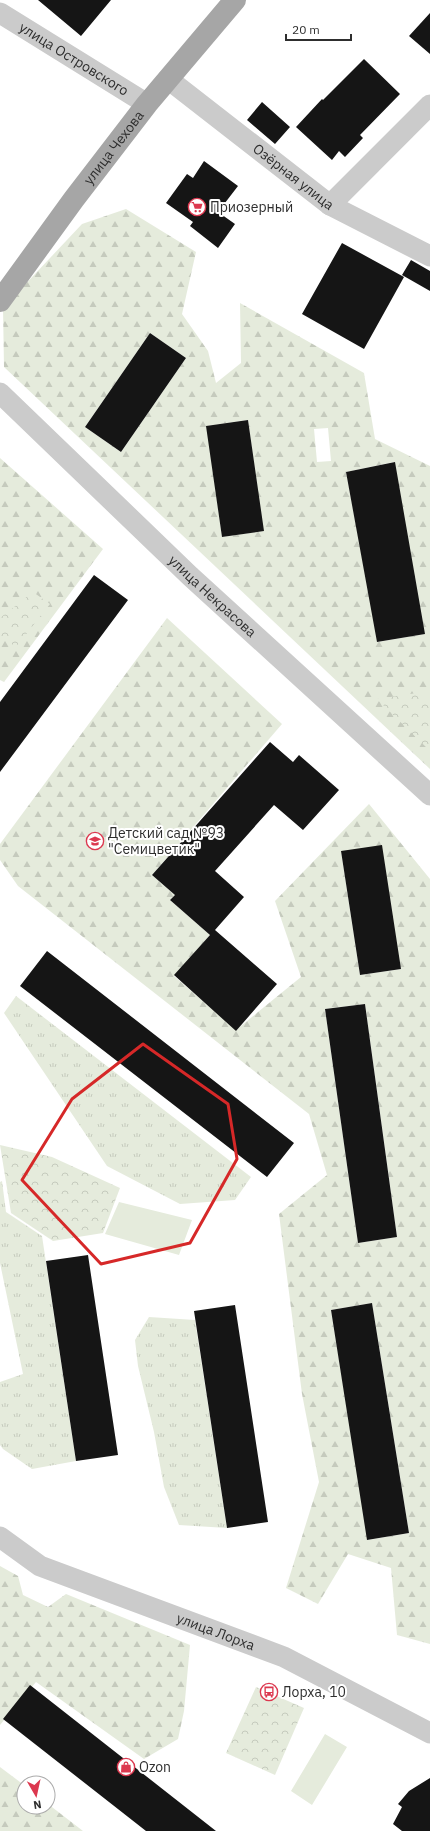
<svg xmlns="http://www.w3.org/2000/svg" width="430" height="1831" viewBox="0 0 430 1831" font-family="'IBM Plex Sans',sans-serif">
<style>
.grass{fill:url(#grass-tufts)}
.forest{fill:url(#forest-firs);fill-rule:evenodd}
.park{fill:url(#park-crowns)}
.pitch{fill:#e5ebdc}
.building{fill:#151515}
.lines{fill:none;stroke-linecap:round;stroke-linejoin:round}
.minor{stroke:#cbcbcb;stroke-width:21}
.major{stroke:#a6a6a6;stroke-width:22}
.marked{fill:none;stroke:#d62828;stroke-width:3;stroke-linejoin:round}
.labels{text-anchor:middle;stroke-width:4;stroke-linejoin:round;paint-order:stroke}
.street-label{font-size:14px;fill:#2e2e2e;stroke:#fff}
.poi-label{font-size:14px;fill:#2e2e2e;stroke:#fff;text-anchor:start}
</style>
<defs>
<pattern id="grass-tufts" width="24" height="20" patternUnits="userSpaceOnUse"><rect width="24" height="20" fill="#e5ebdc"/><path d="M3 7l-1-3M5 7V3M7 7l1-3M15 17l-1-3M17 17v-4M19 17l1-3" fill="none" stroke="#c5cabd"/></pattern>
<pattern id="forest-firs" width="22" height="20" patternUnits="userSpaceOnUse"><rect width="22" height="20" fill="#e5ebdc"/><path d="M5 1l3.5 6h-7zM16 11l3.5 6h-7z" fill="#c5cabd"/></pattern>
<pattern id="park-crowns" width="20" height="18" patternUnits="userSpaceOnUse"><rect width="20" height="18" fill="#e5ebdc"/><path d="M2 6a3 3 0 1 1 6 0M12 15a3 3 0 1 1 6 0" fill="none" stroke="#c5cabd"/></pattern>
</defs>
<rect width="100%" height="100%" fill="#fff"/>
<path class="grass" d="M16,996L251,1177L235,1200L180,1204L107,1166L4,1013Z
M2,1181L6,1212L42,1236L76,1461L32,1469L3,1449L0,1445V1382L23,1374L0,1263V1182Z
M149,1317L195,1320L227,1528L179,1525L164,1487L154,1432L138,1366L135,1340Z"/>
<path class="forest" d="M126,209L196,252L182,314L208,351L216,383L241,363L240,303L364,373L375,439L430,466V769L4,367L3,308L82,224ZM150,333L186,358L121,452L85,427ZM248,420L263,531L222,537L207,426ZM328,428L331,461L317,462L314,429ZM394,462L424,634L378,642L346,472Z
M0,458L103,549L4,682L0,680Z
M167,618L282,724L152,875L175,895L170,900L210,935L174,976L236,1030L301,977L275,901L369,804L430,879V1644L397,1635L391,1568L348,1554L318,1604L286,1588L319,1482L302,1394L279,1214L327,1175L309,1114L18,886L0,860V844ZM341,851L401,969L360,975ZM365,1004L397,1237L358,1243L325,1009ZM372,1303L409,1533L368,1540L331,1310Z
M0,1566L18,1576L23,1595L48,1607L66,1594L190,1645L184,1711L178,1739L144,1759L36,1682L0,1725Z
M0,1767L24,1785V1807H48V1804L83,1831H0Z"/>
<path class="park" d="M33,592L50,604L16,647L0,636V618Z
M430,691V751L377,699Z
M0,1145L52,1157L120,1188L103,1233L53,1241L11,1213Z
M256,1687L304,1708L275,1775L226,1753Z"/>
<path class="pitch" d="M119,1202L192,1220L179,1255L105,1234Z
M325,1734L347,1747L312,1805L291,1791Z"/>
<path class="building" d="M38,0H111L81,36Z
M430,13V54L409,36Z
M364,59L400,94L360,135L363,138L345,157L339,151L332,160L296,127L322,99L323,100Z
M262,102L290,127L275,144L247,120Z
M204,161L238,186L218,212L235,224L218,248L190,226L193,222L166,203L187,174L193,178Z
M342,243L404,277L364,349L302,314Z
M411,260L430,271V291L402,275Z
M150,333L186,358L121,452L85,427Z
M248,420L264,531L222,537L206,426Z
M395,462L425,634L377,642L346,472Z
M94,575L128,600L0,772V702Z
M270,742L293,762L299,755L339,790L303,830L274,805L215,871L244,897L215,930L277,984L236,1031L174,975L210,935L170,900L175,895L152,875Z
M382,845L401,969L360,975L341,851Z
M47,951L294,1143L267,1177L20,986Z
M365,1004L397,1237L358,1243L325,1009Z
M88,1255L118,1455L76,1461L46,1261Z
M372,1303L409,1533L367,1540L331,1310Z
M235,1305L268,1522L227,1528L194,1311Z
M30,1685L216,1831H146L109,1802L3,1719Z
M430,1778V1831H402L393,1824L402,1807L398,1804L409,1791Z"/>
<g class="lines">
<g class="minor">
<path id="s1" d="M0,13L147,104"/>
<path id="s2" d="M168,79L330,205L430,256"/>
<path d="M330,205L430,105"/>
<path id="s3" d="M0,393L190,576L430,795"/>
<path id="s4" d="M0,1537L40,1566L284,1657L430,1733"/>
</g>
<path class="major" id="s5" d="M0,301L74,199L147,104L235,0"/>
</g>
<path class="marked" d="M143,1044L228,1104L237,1159L190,1243L101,1264L22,1180L72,1099Z"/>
<defs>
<symbol id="supermarket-ring" viewBox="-11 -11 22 22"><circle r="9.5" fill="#fff" stroke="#dc384f" stroke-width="1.5"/><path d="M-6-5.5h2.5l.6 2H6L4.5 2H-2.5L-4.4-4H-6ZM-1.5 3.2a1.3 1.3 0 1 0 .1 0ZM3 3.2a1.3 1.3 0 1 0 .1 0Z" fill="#dc384f"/></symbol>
<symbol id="school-ring" viewBox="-11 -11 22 22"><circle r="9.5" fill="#fff" stroke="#dc384f" stroke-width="1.5"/><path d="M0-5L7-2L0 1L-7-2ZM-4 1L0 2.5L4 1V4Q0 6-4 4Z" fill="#dc384f"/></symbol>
<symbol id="bus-ring" viewBox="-11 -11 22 22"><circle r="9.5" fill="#fff" stroke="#dc384f" stroke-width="1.5"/><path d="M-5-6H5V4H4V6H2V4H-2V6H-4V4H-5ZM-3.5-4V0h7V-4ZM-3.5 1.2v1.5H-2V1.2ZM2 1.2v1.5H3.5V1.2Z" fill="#dc384f"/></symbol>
<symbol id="shop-ring" viewBox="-11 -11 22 22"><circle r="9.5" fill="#fff" stroke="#dc384f" stroke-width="1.5"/><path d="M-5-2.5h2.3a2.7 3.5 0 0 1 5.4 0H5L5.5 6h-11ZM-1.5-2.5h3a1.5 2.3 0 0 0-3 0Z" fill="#dc384f"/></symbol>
</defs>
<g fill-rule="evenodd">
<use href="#supermarket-ring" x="187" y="197" width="20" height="20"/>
<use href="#school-ring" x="85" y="831" width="20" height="20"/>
<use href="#bus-ring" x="259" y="1682" width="20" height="20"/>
<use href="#shop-ring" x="116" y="1757" width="20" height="20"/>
</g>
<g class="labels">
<g class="street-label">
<text dy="5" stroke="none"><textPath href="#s1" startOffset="87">улица Островского</textPath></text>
<text dy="5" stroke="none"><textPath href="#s5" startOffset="191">улица Чехова</textPath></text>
<text dy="5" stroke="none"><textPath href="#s2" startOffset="159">Озёрная улица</textPath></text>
<text dy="5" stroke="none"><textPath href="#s3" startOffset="294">улица Некрасова</textPath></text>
<text dy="5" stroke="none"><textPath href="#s4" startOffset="237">улица Лорха</textPath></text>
</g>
<g class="poi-label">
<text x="210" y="212">Приозерный</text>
<text x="108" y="838">Детский сад №93<tspan x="108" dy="16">"Семицветик"</tspan></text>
<text x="282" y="1697">Лорха, 10</text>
<text x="139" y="1772">Ozon</text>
</g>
</g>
<g transform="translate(36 1795) rotate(171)"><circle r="19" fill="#ffffff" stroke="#ababab"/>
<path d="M0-3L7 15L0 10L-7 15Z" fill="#dc384f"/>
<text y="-6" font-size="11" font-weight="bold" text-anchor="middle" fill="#2e2e2e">N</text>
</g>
<path d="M286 34v6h65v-6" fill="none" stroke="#2e2e2e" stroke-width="2"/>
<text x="292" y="34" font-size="12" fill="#2e2e2e" stroke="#ffffff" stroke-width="3" paint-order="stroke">20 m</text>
</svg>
